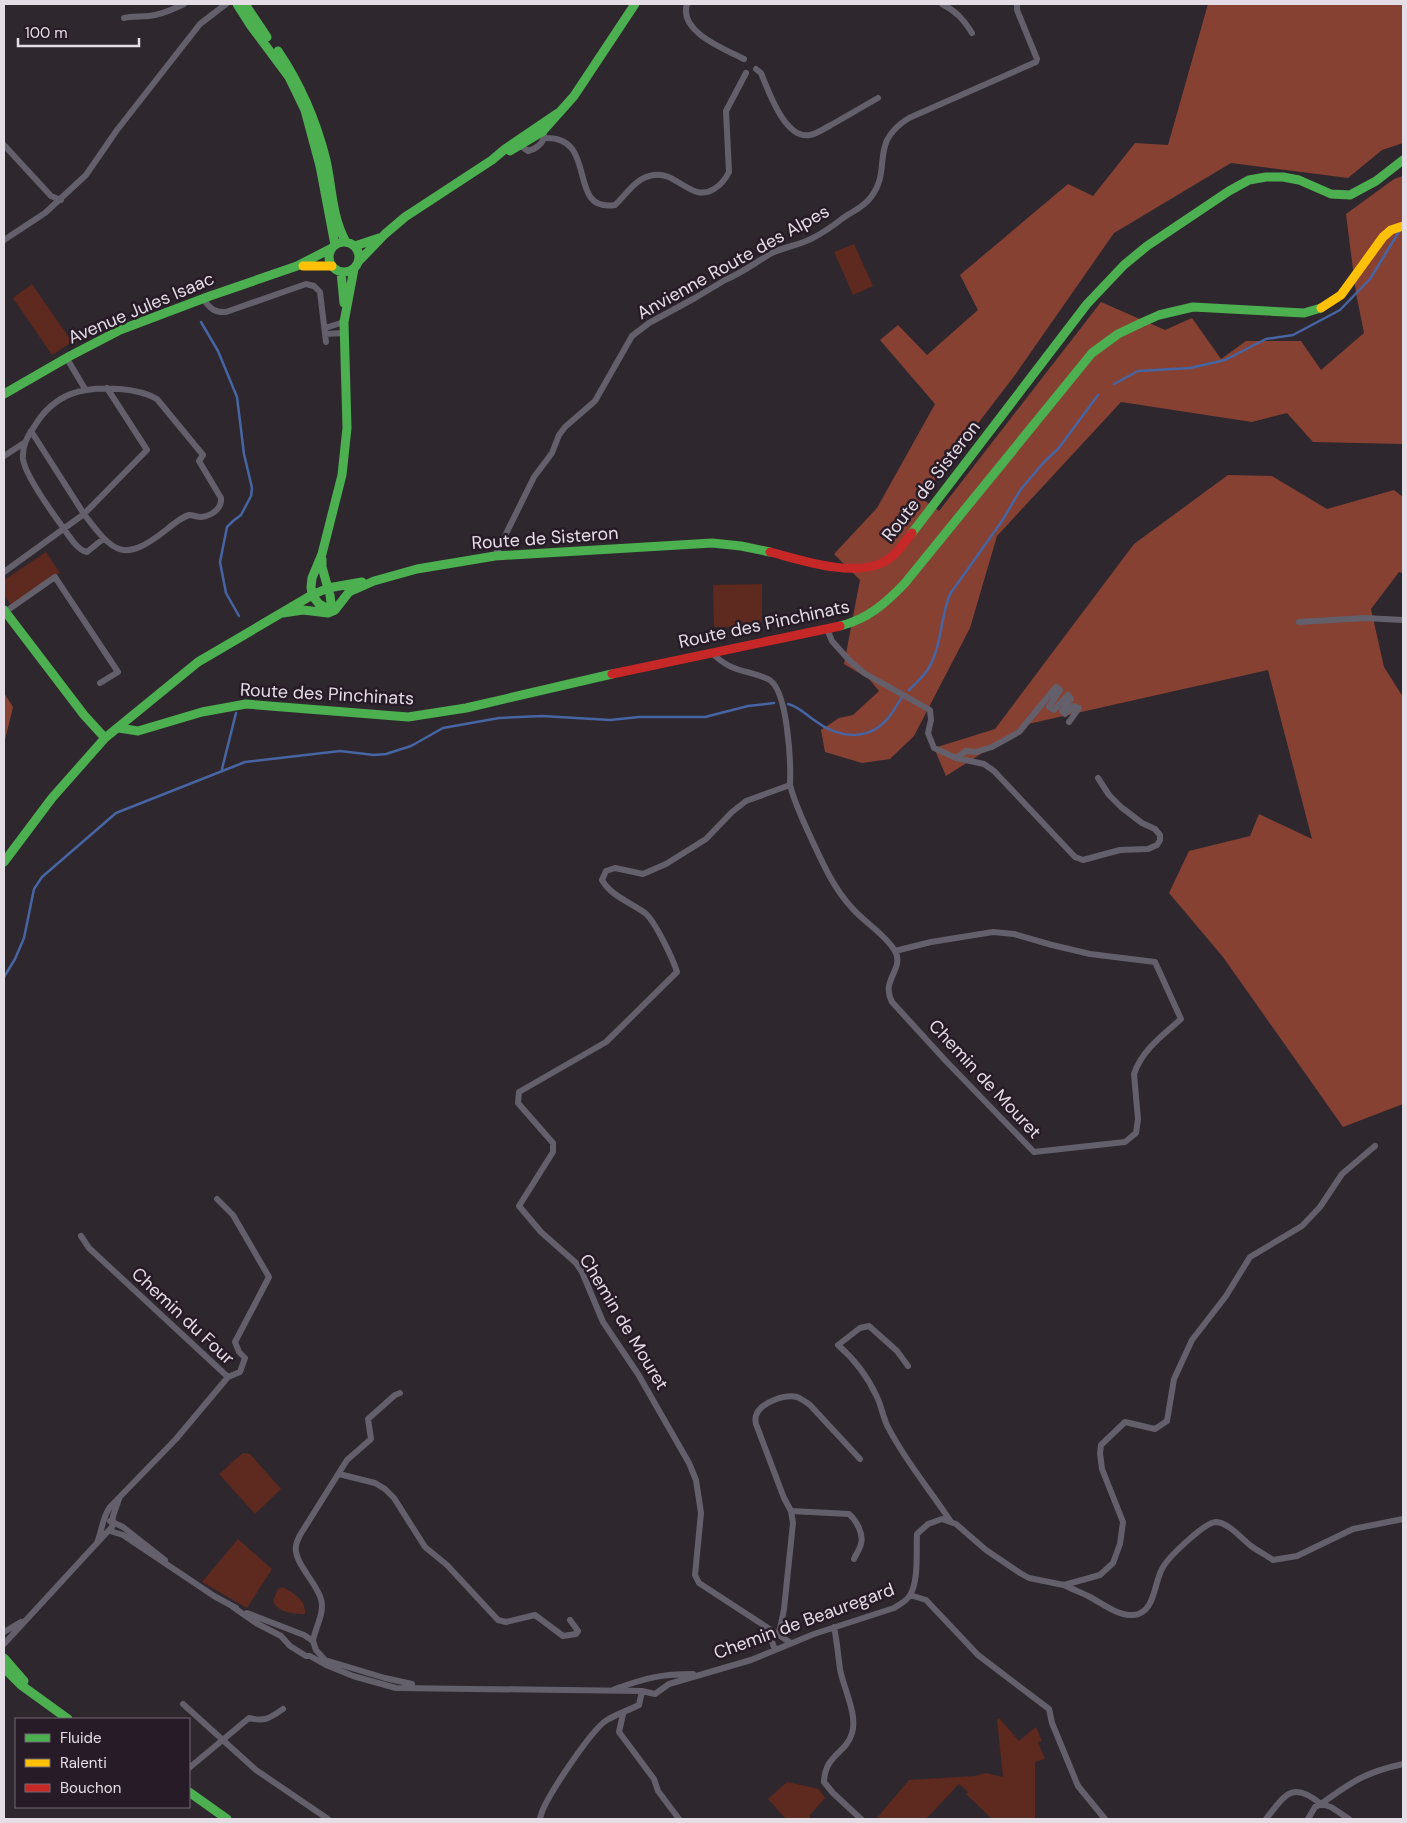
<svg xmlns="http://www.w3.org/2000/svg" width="1407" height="1823" viewBox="0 0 1407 1823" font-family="'DM Sans',sans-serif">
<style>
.green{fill:#5e291e}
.forest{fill:#874133}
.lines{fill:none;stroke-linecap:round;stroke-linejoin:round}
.stream{stroke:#4665a2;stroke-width:2.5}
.street{stroke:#64606b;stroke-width:6}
.fast{stroke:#4caf50;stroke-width:9}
.slow{stroke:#ffc107;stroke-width:9}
.jam{stroke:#c62828;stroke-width:9}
.labels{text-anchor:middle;stroke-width:5;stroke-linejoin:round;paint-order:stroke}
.street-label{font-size:18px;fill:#e5dde5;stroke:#271b27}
</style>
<rect width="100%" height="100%" fill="#2e272e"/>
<path class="green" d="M854,244L873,286L853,295L834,252Z
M32,284L72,342L52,355L13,298Z
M46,552L60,573L11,605L4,595V580Z
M762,584V627H714L713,585Z
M243,1453L250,1454L281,1489L255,1514L219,1474Z
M238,1539L272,1569L247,1608L202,1582Z
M283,1587C294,1594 306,1599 305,1614C293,1614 278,1613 273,1601L278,1589Z
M999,1718L1019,1741L1036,1727L1042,1741L1038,1742L1045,1759L1035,1762V1819H992L966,1794L968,1792L959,1784L926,1819H876L909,1780L975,1776L986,1773L1003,1777L997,1720Z
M787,1782L819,1789L825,1798L809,1816L812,1819H786L768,1799Z"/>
<path class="forest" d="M1208,4H1403V143L1382,150L1348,178L1231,163L1114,233L1015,375L921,498L939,511L1101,302L1165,330L1192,318L1221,359L1246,341H1301L1321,370L1364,333L1356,293L1346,214L1394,179L1403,176V444L1313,442L1287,413L1252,422L1121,402L997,536L970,628L914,736L890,759L862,763L825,752L821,730L839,718L853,715L879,691L869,679L844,664L860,580L834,554L877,508L935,404L880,340L898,325L927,355L978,310L960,275L1068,184L1093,196L1135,143L1168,145Z
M1228,475L1272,476L1327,509L1394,490L1403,497V573L1399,572L1371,609L1384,667L1403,697V1104L1343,1127L1223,957L1169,893L1189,851L1250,836L1259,814L1312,839L1268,670L1028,724L946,776L934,748L995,729L1134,544Z
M4,693L13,707L4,744Z"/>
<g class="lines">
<path class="stream" d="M201,322L218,351L237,397L244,454L252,488L251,496L241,515L233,521L227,527L220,562L226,593L239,616
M1114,384L1138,371L1190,368L1225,360L1266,339L1293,335L1340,310L1370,279L1400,230
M909,690C916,683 923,677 928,669C942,647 940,618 950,594L1002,521L1021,489L1044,462L1058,449L1098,395
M788,704C798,706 805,714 814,720C840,740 872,742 892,713C896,707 899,701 903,696
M222,769L236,713
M4,977L15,959L24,938L34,889L42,877L116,813L245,762L340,751L374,755L386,754L411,746L443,728L499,718L542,716L610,720L639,717H705L748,706L774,703"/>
<path class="street" d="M687,4C678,32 725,49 744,59
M942,4C956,11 964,20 972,33
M124,18C133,16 140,17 149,16C162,15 173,9 184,4
M756,69L761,73C768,90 785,140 810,135C817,134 825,128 831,125C847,116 862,107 878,98
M544,138C600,135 565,213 615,205C627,194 636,177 654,175C676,171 692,203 714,189C721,185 725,180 729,172L726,111L746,73
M521,142V146L528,151C536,149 544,143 544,135
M4,145L51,196L61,200
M4,240L45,213L86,175L117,130L200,24L226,4
M203,299C210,308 214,313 226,312L306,284L314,286L320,292L326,342
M325,328L344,322
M325,334L344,333
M66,357L85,389
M31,431L84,514L147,450L107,388
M4,456L24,443
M495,556L534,477L552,453L559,435L565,427L595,401L632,336L649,323L695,298L725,280C742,273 756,262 772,253C784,247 799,245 811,239C823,233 833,226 843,218C853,211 864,207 871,197C893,168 868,143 909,118L1036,62L1037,59L1017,10V4
M4,572L84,514C114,554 124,563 166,530C172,525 182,517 189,515C193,515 197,517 201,517C211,516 222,509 221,498L199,461L203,455L157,399C145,392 132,390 120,389C83,386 54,393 34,427C27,437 22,446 23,459C25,475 49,508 59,522C66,531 76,550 87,552L103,539
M5,612L55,577L118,672L100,683
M1299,622L1365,618L1403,620
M827,629L832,641L848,659L864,673L930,710L931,720L928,733L934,748L956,758L966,751L976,752L992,747L1019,732L1056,687L1060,690L1049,707L1054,710L1068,695L1071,699L1062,711L1065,714L1074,706L1079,708L1069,722
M712,653C732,673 745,669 768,679C788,688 791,764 790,785L746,801L732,812L706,839L666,864L643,874L615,868L606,871L602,880C611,896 630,902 645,913C655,921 673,959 677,972L606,1042L519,1092L518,1103L553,1143V1152L519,1206L541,1232L576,1263L582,1272L603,1322L638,1374L689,1463L696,1480L701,1513L695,1575L699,1583L791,1643
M956,758L984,764L994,771L1075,857L1083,860L1120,850L1148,849L1157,845L1160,840V835L1155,829L1142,823L1121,807L1109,795L1098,778
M790,785C795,804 803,821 811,838C823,864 833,887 852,908C864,922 886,935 895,951C905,969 880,980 892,1002L945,1060L1034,1152L1125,1142L1136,1133L1138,1119L1134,1074C1142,1050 1163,1035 1181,1019L1155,962L1090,954L1052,945L1014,934L993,932L931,942L895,951
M217,1199L233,1215L269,1277L235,1342L239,1352L245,1358L240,1372L228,1377
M81,1236L89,1248L228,1377L176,1439L110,1507C102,1518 102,1531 97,1543
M908,1366L897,1351L869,1326L860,1328L838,1345C854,1359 868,1377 877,1397C882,1407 883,1419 889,1429C906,1462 931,1491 951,1522
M339,1474L375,1483L385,1489L394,1498L425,1547L447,1565L498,1620L506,1622L535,1615L563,1636L576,1634L578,1631L570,1620
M791,1511L849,1514C856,1520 864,1534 861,1544C860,1549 856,1554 854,1559
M110,1521L123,1527L165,1560
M110,1531L123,1535L214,1596L236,1608
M1064,1585C1072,1589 1080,1592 1088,1596C1102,1603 1117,1616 1134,1615C1155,1613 1154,1583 1162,1569C1167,1558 1205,1522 1216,1522C1229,1523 1241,1538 1251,1546C1258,1551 1266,1555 1273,1560L1297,1556L1353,1529L1403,1519
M910,1595L926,1600L978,1655L1049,1709L1052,1723L1078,1786L1105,1819
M233,1607L256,1623L281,1636L290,1646L306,1656H310L326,1665L353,1676L396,1688L642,1691L655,1694L669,1684L751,1660L814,1634L894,1608C900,1604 907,1601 910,1595C919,1581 916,1551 917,1534L928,1524L942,1519L956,1524L986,1550L1020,1573L1029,1578L1064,1585L1100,1575L1113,1563L1120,1544L1123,1522L1102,1469L1100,1453L1101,1445L1125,1422L1155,1429L1167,1421L1174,1379L1192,1340L1226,1296L1250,1257L1302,1226L1320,1207L1342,1174L1375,1146
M247,1613L304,1635L313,1641L316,1650L325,1660L385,1678L412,1684
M765,1627L769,1633L775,1650
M834,1627C837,1641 838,1655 840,1669C843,1687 858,1715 852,1733C846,1754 825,1754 824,1782L833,1793L861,1819
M4,1632L21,1622
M779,1634L784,1609L793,1523L791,1511L784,1498L756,1424C755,1420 755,1417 757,1413C763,1402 785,1394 797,1397C802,1399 806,1402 810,1405L860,1459
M313,1641C315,1628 325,1613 321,1599C317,1583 293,1562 296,1546C296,1542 299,1538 300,1535L347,1460L371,1439L368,1419L395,1395L400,1393
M4,1644L97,1543L112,1527L113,1516L119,1499
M615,1689C646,1678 661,1674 693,1674
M183,1704L256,1770L328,1819
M623,1714L619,1732L654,1779L658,1791L679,1819
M189,1768L249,1718C265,1722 270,1718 283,1709
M540,1819C542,1802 592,1729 607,1720C617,1714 629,1710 639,1705L642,1691
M1266,1819C1285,1795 1292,1780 1321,1804C1351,1782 1366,1772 1403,1764
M1308,1819L1315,1807L1321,1804L1331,1807L1349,1819"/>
<path class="fast" d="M237,4L251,26L289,77L305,110L320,166L335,245
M245,4L267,37
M278,51C301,85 316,120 326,160C332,187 332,218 346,242
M510,151L542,132L574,96L635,4
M329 257a15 15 0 1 1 30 0a15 15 0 1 1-30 0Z
M355,246L379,238
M359,261L385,234L405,217L492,160L505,149L558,113
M341,272L344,303
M4,394L70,356L120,330L210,296L297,266L332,248
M912,533L1087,304L1124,265L1147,246L1229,191L1249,180L1266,177H1283L1299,180L1331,194L1350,195L1376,181L1403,160
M322,559V567L329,592
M330,595L332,611L319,604L312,595L311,587L312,578L322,554L342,475L347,428L344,322L354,269
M4,610L84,715L105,738
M283,613L303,610L328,613L335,610L349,592L374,581L417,569L495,556L712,543L741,546L770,552
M840,626C868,619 886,603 905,583L1092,353L1118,334L1141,323L1159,315L1193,307L1304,313L1321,308
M119,728L138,731L202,712L246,704L408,717L466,708L612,674
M4,862L52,798L105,738L198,662L312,595L328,588L362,582
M4,1658L24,1681
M4,1668L21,1685L68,1719
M189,1792L227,1819"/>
<path class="slow" d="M303,266H332
M1321,308L1341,295L1383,237L1391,230L1403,226"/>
<path class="jam" d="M770,552C802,560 850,577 882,563C895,557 903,544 912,533
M612,674L840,626"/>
</g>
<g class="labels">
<g class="street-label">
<text transform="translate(733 262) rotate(-29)" y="6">Anvienne Route des Alpes</text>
<text transform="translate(141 308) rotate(-23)" y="6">Avenue Jules Isaac</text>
<text transform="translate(931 481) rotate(-52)" y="6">Route de Sisteron</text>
<text transform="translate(545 538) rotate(-4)" y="6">Route de Sisteron</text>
<text transform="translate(764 624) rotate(-12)" y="6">Route des Pinchinats</text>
<text transform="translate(327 694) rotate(3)" y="6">Route des Pinchinats</text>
<text transform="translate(985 1079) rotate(47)" y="6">Chemin de Mouret</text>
<text transform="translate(183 1316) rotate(43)" y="6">Chemin du Four</text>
<text transform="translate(624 1322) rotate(59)" y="6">Chemin de Mouret</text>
<text transform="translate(804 1621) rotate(-20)" y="6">Chemin de Beauregard</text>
</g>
</g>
<rect width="1407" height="1823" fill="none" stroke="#e5dde5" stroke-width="10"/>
<rect x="15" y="1718" width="175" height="90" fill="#271b27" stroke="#736973"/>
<rect x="25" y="1734" width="25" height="8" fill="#4caf50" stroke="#736973"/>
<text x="60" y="1743" font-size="15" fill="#e5dde5">Fluide</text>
<rect x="25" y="1759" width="25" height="8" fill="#ffc107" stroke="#736973"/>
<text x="60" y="1768" font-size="15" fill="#e5dde5">Ralenti</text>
<rect x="25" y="1784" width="25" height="8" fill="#c62828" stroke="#736973"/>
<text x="60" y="1793" font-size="15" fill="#e5dde5">Bouchon</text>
<path d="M18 38v8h121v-8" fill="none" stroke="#e5dde5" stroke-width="2.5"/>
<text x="25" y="38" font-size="15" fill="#e5dde5" stroke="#271b27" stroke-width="4" paint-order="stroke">100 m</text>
</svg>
